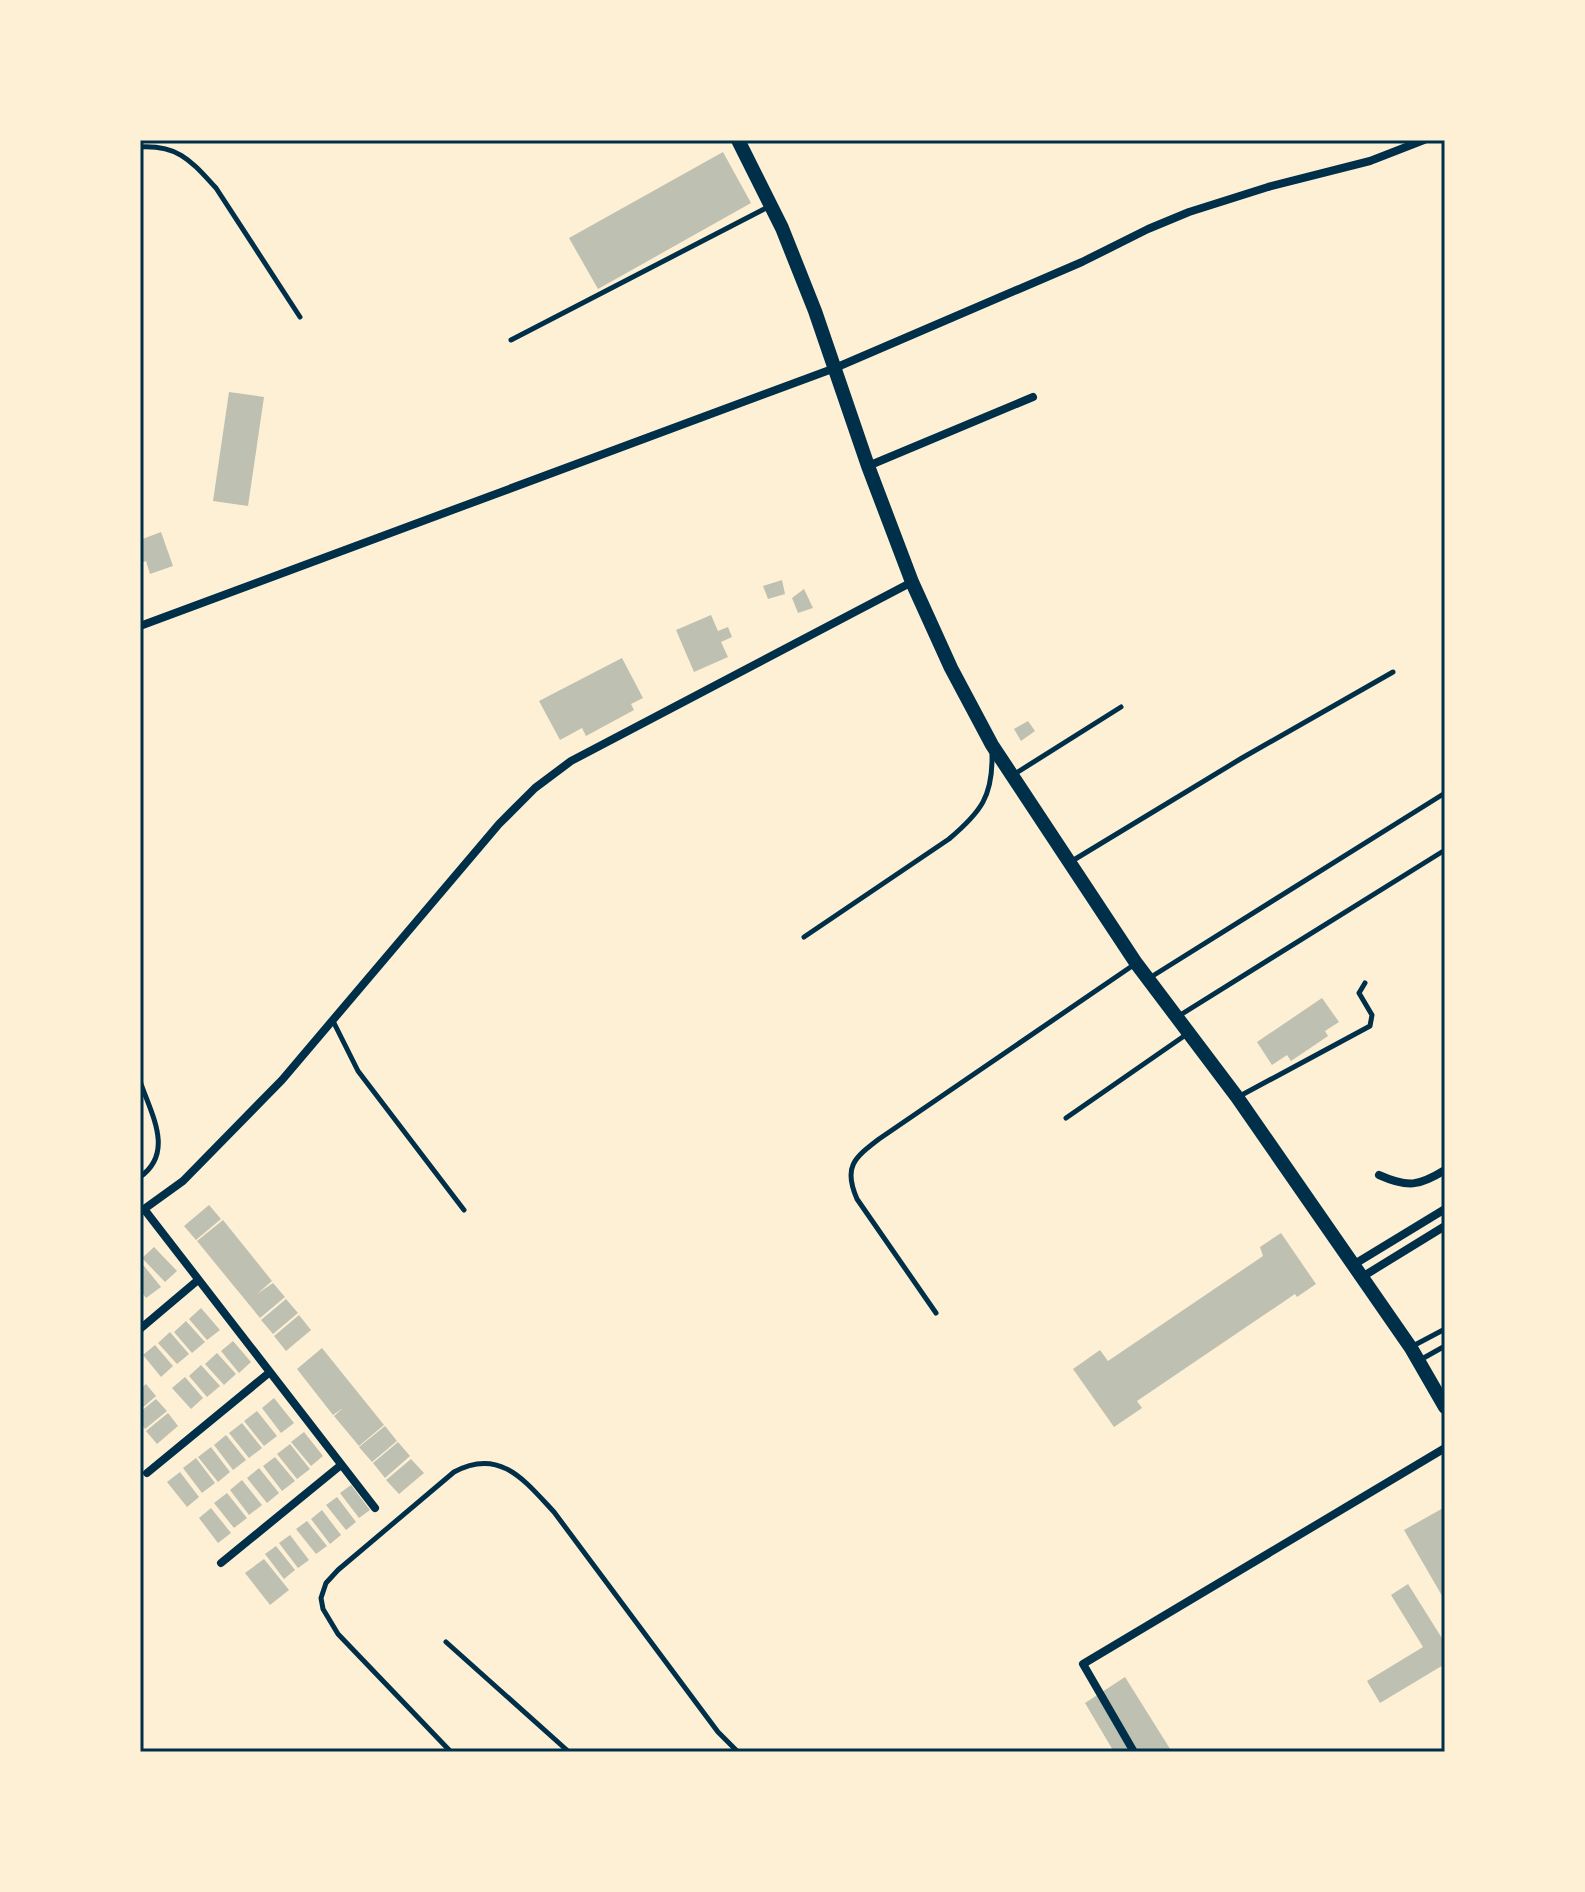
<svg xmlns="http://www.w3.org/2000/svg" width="1585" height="1892" viewBox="0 0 1585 1892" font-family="'IBM Plex Sans',sans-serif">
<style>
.building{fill:#bec0b2}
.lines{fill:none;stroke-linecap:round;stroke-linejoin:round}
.service{stroke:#003049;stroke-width:5}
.minor{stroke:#003049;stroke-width:8}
.secondary{stroke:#003049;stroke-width:14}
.neatline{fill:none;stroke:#003049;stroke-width:3}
</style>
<rect width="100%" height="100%" fill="#fdf0d5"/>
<path class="building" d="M723,152L751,203L598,289L569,238Z
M229,392L264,397L248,506L213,501Z
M161,532L173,566L150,574L146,561L140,563V540Z
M782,580L785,594L768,599L763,586Z
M804,589L813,608L798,613L792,598Z
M711,615L718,631L728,627L732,637L721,642L728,657L694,672L676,630Z
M622,658L643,698L631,704L634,710L586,736L582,728L560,740L539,701Z
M1028,721L1035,731L1021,741L1014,729Z
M1322,998L1339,1022L1325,1031L1328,1036L1291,1061L1287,1055L1272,1065L1257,1042Z
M209,1205L221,1219L196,1240L184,1226Z
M223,1220L272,1281L257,1294L273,1283L285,1297L260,1318L197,1241Z
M1281,1233L1316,1284L1297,1297L1295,1294L1137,1401L1142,1408L1114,1427L1073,1369L1100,1350L1108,1361L1263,1256L1260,1247Z
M154,1247L177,1271L165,1282L142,1258Z
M140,1261L161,1287L146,1298L140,1290Z
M286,1299L298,1313L273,1334L261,1320Z
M201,1308L220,1330L207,1340L189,1319Z
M299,1315L311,1330L286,1351L274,1336Z
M186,1321L205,1342L192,1353L174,1332Z
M170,1332L189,1354L177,1364L158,1343Z
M233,1341L251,1362L239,1373L221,1351Z
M155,1345L173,1366L161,1377L143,1355Z
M322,1348L384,1425L359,1446L334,1416L343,1408L333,1415L297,1369Z
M217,1353L236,1374L224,1385L205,1364Z
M201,1365L220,1386L207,1397L189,1376Z
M185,1377L203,1398L191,1409L172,1388Z
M146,1384L156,1396L140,1410V1389Z
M274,1398L294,1423L281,1433L262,1408Z
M156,1399L167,1411L145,1429L140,1423V1412Z
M257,1411L277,1436L264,1446L244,1421Z
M168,1413L178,1426L157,1444L146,1431Z
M242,1423L262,1448L249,1458L229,1433Z
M385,1426L397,1441L372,1462L359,1447Z
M304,1432L323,1456L311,1466L291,1442Z
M226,1435L246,1460L233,1470L214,1445Z
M398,1442L410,1456L385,1478L373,1463Z
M290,1444L310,1469L297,1479L277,1454Z
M211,1447L230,1472L218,1482L198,1457Z
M275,1457L295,1481L282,1491L263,1466Z
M196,1458L215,1483L202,1493L183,1468Z
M411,1459L424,1473L399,1494L386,1480Z
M259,1468L279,1493L267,1503L247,1478Z
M180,1472L199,1497L187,1507L167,1482Z
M242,1480L262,1505L249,1515L230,1490Z
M351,1485L370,1510L359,1518L340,1493Z
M227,1493L247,1518L234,1528L214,1503Z
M337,1497L356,1522L346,1530L326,1505Z
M1445,1507V1601L1404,1530Z
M211,1508L231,1533L218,1543L199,1518Z
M322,1510L341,1535L330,1544L311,1519Z
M307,1521L327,1546L316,1554L296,1529Z
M290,1535L309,1560L298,1568L279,1543Z
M276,1546L295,1570L284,1579L265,1554Z
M264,1559L289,1590L270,1605L245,1573Z
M1408,1584L1445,1643V1664L1380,1703L1367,1681L1423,1647L1391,1595Z
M1125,1677L1172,1752H1114L1085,1703Z"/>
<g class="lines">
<path class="service" d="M140,147C179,145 191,161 216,188L300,317
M511,340L770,206
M1013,775L1121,707
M1072,861L1242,758L1393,672
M804,937L949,839C981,812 993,796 992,754
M1151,977L1445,793
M1177,1017L1445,850
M333,1021L358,1071L464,1210
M140,1081C151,1114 175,1152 140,1177
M1238,1097L1370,1026L1372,1015L1359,993L1365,983
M1066,1118L1187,1034
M936,1313L857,1199C843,1167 854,1158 879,1139L1135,964
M1411,1347L1445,1329
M1420,1360L1445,1346
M446,1642L569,1752
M451,1752L338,1634L323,1609L321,1598L326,1583L338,1570L454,1472C500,1447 525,1481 554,1512L718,1732L738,1752"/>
<path class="minor" d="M868,466L1033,397
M140,626L835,368L1082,262L1148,229L1189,212L1268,187L1370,161L1424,140
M1379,1175C1408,1188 1419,1186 1445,1170
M144,1209L375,1508
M140,1212L183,1181L282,1080L499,824L535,788L571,761L912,582
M1353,1265L1445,1209
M1362,1277L1445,1226
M140,1329L198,1280
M147,1473L270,1372
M221,1563L341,1465
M1134,1752L1083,1664L1445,1448"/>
<path class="secondary" d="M738,140L782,228L815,311L868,466L912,582L951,668L992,745L1136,963L1237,1097L1411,1348L1445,1407"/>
</g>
<rect width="1585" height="1892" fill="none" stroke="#fdf0d5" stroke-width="284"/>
<rect x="142" y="142" width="1301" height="1608" class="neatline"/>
</svg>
